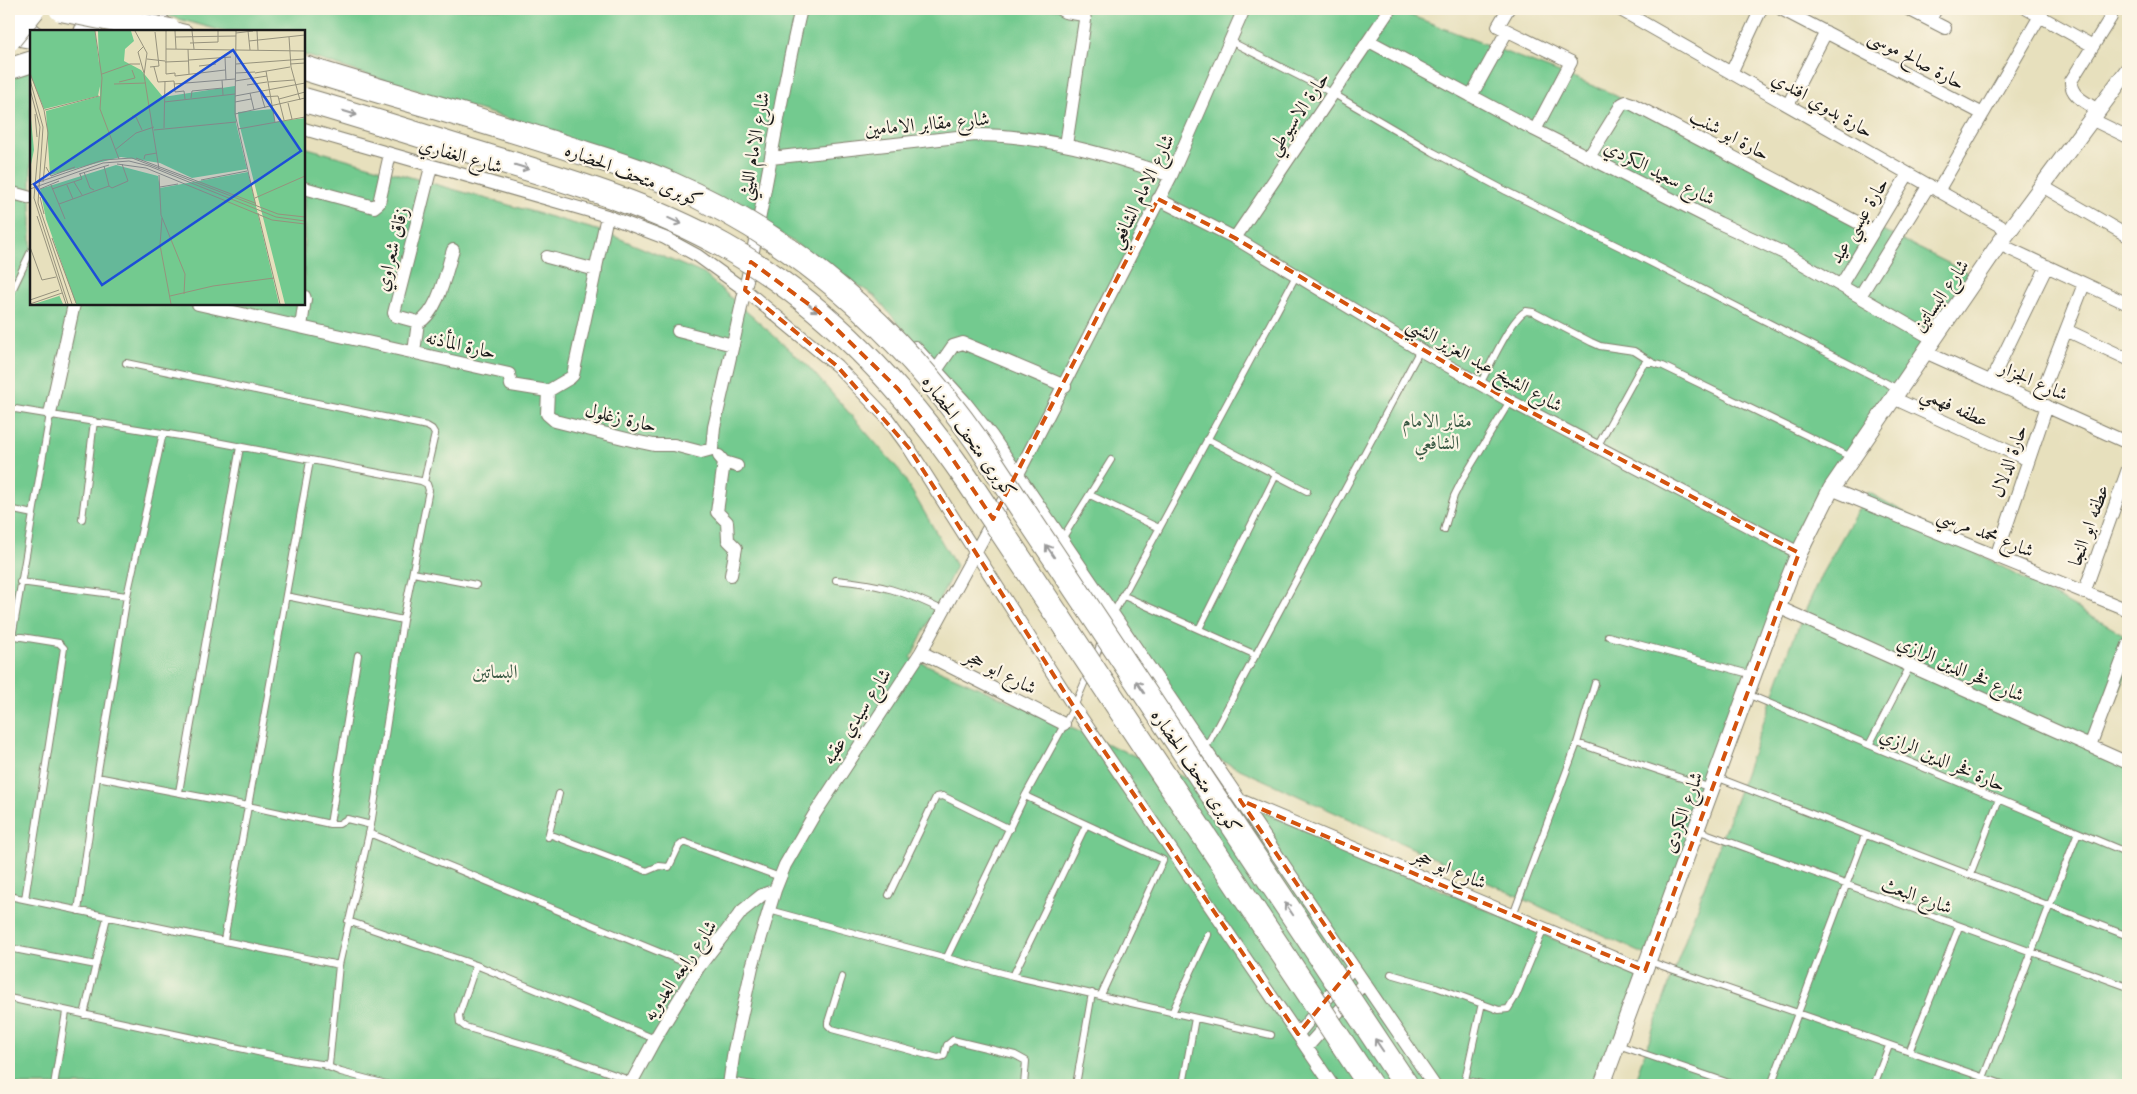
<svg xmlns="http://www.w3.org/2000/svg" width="2137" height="1094" viewBox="0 0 2137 1094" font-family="Cardo,Amiri,serif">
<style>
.green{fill:#73ca8f;stroke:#487356}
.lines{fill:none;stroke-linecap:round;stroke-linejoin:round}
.service-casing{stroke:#827e6c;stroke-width:8}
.minor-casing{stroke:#827e6c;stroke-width:14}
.tertiary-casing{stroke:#827e6c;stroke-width:18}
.primary-casing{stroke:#827e6c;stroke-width:23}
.motorway-casing{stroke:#827e6c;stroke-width:26}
.service{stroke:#fff;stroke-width:6}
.minor{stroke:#fff;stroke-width:12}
.tertiary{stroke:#fff;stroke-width:16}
.primary{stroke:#fff;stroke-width:21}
.motorway{stroke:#fff;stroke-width:24}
.motorway-bridge-casing{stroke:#827e6c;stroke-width:26;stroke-linecap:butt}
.motorway-bridge{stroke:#fff;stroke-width:24}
.oneway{stroke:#999}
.marked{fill:none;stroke:#d4530e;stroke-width:4;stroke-dasharray:10 6;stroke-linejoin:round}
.labels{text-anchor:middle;stroke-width:4.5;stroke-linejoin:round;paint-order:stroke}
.street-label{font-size:19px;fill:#1c1c1c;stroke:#fcf5e5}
.park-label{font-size:19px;fill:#3a5944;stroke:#fcf5e5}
.inset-road{fill:none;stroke:#96927d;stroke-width:1}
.view{fill:#1d4ed8;fill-opacity:0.15;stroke:#1d4ed8;stroke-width:2.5}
.inset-edge{fill:none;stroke:#1c1c1c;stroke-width:2.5}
</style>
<rect width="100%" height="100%" fill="#fcf5e5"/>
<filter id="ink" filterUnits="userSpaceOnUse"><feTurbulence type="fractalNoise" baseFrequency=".02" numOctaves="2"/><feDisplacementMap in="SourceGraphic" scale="10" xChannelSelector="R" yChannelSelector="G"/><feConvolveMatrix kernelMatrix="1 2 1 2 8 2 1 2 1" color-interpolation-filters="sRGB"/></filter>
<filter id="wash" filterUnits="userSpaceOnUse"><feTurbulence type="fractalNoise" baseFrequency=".0096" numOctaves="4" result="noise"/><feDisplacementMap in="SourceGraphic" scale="20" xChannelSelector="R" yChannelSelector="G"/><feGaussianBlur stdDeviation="1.12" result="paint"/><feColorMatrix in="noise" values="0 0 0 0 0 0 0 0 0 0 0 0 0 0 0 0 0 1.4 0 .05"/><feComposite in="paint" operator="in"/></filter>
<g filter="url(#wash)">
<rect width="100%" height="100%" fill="#e7e0bd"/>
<path class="green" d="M163,9H1394L1606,91L1974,276L1824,495L1646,955L1196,749L1050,534L1032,479L945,380L876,297L778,232L541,129L304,55V31H222L161,14Z
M20,67L31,70V304H304V147L604,232L704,274L807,365L900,471L956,566L911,658L1640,977L1599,1085H9V83Z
M1868,492L2128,637V671L2094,749L2128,766V1085H1633L1794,637L1821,575Z"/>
</g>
<g filter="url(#ink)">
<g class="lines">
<defs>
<path id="service" d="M1230,41L1334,94L1433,152L1506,191L1630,252L1898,389
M9,297L31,251
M126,363L427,426L432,429L435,434L424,482
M1480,384C1489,368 1511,318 1526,311L1533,312L1591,342L1600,346L1634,351L1653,363
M9,408L211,441L421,481L427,484L429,490L403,620L371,825L339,965L329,1065L299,1061L9,998
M1207,439L1307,491
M1597,447L1640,369L1645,363H1653L1663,366L1851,457
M1090,495L1159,528
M9,509L33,514
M82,519L94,421
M1444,530L1454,496L1461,482L1510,401
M1062,539L1111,460
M413,573L476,585
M836,580C879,584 905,591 944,611
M20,582L127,596
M1122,595L1256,655
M286,596L403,620
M1113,614L1297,274
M1199,629L1276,475
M9,635L59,643L64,648L25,899
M1608,636L1753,675
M9,655L50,414
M1094,661L1102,640
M1747,694L2128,853
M1577,743L1711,788
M1869,745L1910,666
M1205,749L1420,350
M97,777L248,806L330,824H339L347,819L371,825
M1716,777L2128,936
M179,792L240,447
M1025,796L1163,860L1101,995
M330,824L358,655
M1697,830L2128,987
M369,833L698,968
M549,834L647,871L659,866L669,867L679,846L684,842L780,877
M548,837L559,794
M1970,875L1999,799
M889,895L936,797L943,796L1010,829
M9,896L339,965
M769,910L1013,976L1271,1035
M78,911L97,777L127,596L163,433
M1513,915L1577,743L1595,683
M348,921L476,965L655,1039
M224,940L310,461
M9,948L96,965
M947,957L1025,796L1074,707L1089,672
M1648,961L2005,1085
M476,965L459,1015L460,1023L465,1027L557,1054L632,1081
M1391,974L1436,987L1499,1010L1508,1009L1516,996L1544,928
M1013,976L1086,825
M842,977L828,1022V1025L832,1029L938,1058L944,1056L947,1045L953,1040L1015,1055L1026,1061L1024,1085
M1482,1003L1465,1080L1485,1085
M1172,1013L1208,935
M84,1015L107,917
M1618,1045L1735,1085
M1909,1052L1959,927
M326,1066L341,1072L390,1085
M1983,1078L2078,832
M729,1081L753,1085
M54,1085L66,1012
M1076,1085L1092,993
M1183,1085L1195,1018
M1771,1085L1865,835
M1874,1085L1889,1046"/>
<path id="minor" d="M158,9C160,24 172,28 186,31
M1060,9L1065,12L1084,15L1085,20L1066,145
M1508,9L1498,26L1571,62L1535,130
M1619,9L2009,231
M1781,9L1983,114
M1908,9L1945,28
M2027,9L2093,46
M1930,20L1936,9
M1369,41L1535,130L1719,223L1784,253L1933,339
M1731,73L1761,9
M1471,96L1507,31
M1788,105L1826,32
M2098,110C2087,103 2070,96 2071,81L2111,17
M2091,119L2128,137
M304,129L607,216L665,238L698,256L745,290L837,366L887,418L909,448L1074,707L1332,1085
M1589,157L1622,104L1626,102L1632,104L1874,231
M771,158L975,135C1043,135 1107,154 1171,176
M2042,186L2128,236
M304,188L374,207L379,203L390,154
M1938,191L2040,16
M9,192L31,198
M1158,199L1235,238L1420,350L1510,401L1799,553
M1235,238L1390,9
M1999,244L2128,304
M547,257L596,270
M1841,285L1908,174
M1860,296L1929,185
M198,304L509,374L511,385L548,391L570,378L573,375L607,216
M418,323C439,312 446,271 453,250
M301,327L305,299L304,296
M2066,330L2128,359
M678,331L733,345
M915,347L964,401L991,435L1434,1085
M414,352L418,322L396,316L394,313L431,167
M1925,352L2128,443
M937,369L953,346L963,343L1065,386
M1991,381L2047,266
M548,391L547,414L555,421L635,441L654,445H674L701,452L712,449L714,427C730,358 746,290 759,220C773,150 784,79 801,9
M1893,398L2028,460
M2038,402L2084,284
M50,414L74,304
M719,456L724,462L737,466
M724,462L717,512L727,522L728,540L736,548L731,575
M1831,489L2128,610
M1996,557L2047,406
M2084,593L2128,469
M1778,607L2128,763
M921,652L1064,724
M2090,746L2128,645
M1240,800L1645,971
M1298,1034L1353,967
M1307,1047L1364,983
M630,1085L655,1039L698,968L742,911L762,895L775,890
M729,1085L734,1050L752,967L775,890L785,865L814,815L921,652L1018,474L1171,176L1244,9"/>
<path id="tertiary" d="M1602,1085L1787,583L1799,553L1831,489L1999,244L2128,70"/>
<path id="primary" d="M85,31L111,9
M9,69L31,62"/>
<path id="motorway" d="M9,32L31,36"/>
</defs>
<use href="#service" class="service-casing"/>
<use href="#minor" class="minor-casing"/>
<use href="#tertiary" class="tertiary-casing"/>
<use href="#primary" class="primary-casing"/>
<use href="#motorway" class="motorway-casing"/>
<use href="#service" class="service"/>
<use href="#minor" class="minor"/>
<use href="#tertiary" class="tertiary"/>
<use href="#primary" class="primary"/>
<use href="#motorway" class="motorway"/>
<defs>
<path id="motorway-bridge" d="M61,9L170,31
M9,39L33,9
M304,68C393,96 484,120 574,150C606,160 640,170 671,184C796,238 899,330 977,441L1406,1085
M304,100C371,119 437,141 503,161C579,184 654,207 724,246C823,301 902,386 966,478L1370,1085"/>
</defs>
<use href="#motorway-bridge" class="motorway-bridge-casing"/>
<use href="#motorway-bridge" class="motorway-bridge"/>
</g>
<defs><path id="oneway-shaft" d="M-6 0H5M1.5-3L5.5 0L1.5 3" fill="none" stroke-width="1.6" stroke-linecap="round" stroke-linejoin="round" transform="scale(1.25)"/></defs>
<g class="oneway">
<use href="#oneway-shaft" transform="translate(350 113) rotate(17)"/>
<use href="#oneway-shaft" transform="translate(522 167) rotate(17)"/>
<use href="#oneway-shaft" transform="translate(675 221) rotate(24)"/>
<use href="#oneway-shaft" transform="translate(812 307) rotate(39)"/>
<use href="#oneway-shaft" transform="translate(1050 551) rotate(-124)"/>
<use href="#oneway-shaft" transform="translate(1140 687) rotate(-124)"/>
<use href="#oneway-shaft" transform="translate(1289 909) rotate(-124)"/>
<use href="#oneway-shaft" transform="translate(1379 1045) rotate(-124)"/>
</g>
</g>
<path class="marked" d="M1158,199L1235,238L1510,401L1799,553L1645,971L1240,800L1353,967L1298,1034L1074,707L909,448L837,366L745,290L751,262L818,311L898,389L943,445L993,519Z"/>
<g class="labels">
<g class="street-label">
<text transform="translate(1917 59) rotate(28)" y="7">حارة صالح موسى</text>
<text transform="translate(1823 104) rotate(30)" y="7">حارة بدوي افندي</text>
<text transform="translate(1297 113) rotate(-56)" y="7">حارة الاسيوطي</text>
<text transform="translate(927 123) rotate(-5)" y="7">شارع مقاابر الامامين</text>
<text transform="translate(1730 134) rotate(28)" y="7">حارة ابو شنب</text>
<text transform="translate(753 146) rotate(-80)" y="7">شارع الامام الليثي</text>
<text transform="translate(461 155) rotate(16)" y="7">شارع الغفاري</text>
<text transform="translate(1660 172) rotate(27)" y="7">شارع سعيد الكردي</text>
<text transform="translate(634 174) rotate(21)" y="7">كوبرى متحف الحضاره</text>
<text transform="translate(1141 191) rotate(-64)" y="7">شارع الامام الشافعي</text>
<text transform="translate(1858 220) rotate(-59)" y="7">حارة عيسي عيد</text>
<text transform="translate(391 249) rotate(-76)" y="7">زقاق شعراوي</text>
<text transform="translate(1940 295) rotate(-55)" y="7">شارع البساتين</text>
<text transform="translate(461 344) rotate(13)" y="7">حارة المأذنه</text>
<text transform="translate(1485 364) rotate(29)" y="7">شارع الشيخ عبد العزيز الشبي</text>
<text transform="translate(2034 380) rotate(24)" y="7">شارع الجزار</text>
<text transform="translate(1955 406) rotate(25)" y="7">عطفه فهمي</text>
<text transform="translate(621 417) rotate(13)" y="7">حارة زغلول</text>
<text transform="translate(970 436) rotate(54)" y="7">كوبرى متحف الحضاره</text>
<text transform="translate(2008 461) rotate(-71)" y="7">حارة الدلال</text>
<text transform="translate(2088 525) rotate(-70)" y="7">عطفه ابو النجا</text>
<text transform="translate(1986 532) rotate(22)" y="7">شارع محمد مرسي</text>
<text transform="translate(1961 668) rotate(24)" y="7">شارع فخر الدين الرازي</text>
<text transform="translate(1001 671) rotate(27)" y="7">شارع ابو حجر</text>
<text transform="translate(856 716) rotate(-57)" y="7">شارع سيدي عقبه</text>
<text transform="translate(1943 759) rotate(23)" y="7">حارة فخر الدين الرازي</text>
<text transform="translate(1197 771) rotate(56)" y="7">كوبرى متحف الحضاره</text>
<text transform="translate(1682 812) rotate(-70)" y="7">شارع الكردى</text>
<text transform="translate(1450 868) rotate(23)" y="7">شارع ابو حجر</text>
<text transform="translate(1917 895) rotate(20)" y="7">شارع البعث</text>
<text transform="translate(679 970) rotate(-56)" y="7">شارع رابعه العدويه</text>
</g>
<g class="park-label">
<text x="1437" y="427">مقابر الامام<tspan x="1437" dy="22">الشافعي</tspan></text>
<text x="495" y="678">البساتين</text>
</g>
</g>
<g transform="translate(30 30)">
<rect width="275" height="275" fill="#e7e0bd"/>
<path d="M0,1H65L71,49L68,66L14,79L0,44ZM68,1H101L104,11L95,19L94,31L111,40L133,67L205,56L206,93L217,139L162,148L130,133L91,127L20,145L16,81L70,66ZM0,79L4,120L0,139ZM243,79L245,92L275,88V274H255L209,93L208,82ZM86,135L128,146L130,158L218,142L249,274H46L16,189L10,159ZM29,265L33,274H4L29,266Z" fill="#73ca8f"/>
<path class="inset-road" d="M65,1L72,48L70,79L89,129M105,1L117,23L114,45L129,139M136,1V44L145,43M145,1L146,19M162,1L164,19M206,1L205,84L226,176M218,1L220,20M227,1L228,20M206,3L223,1M145,7L206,6M259,7L261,37L270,70M219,11L275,5M160,13L188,12V1M136,19L275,21M158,19L159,44M195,27L196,50M117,29L135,31M159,30L201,27M135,32L159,31M206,34L274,29M260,34L275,33M169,36L186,34M120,37L129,36L125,2M124,37L128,52L144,51L145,62L154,61L155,69M236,41L245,92M0,43L14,80L18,103L13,152M114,43L108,22L114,16M145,43V46L195,40M206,43L225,42M225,43L260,37M72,44L100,34H110M0,50L13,97L8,173L42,274M192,50L193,65M205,51L237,46M89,52L105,48L102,40M238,52L264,50M84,54L116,53M144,54L205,49M217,55L237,52M0,59L10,97L4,168L38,274M230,61L235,78M220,63L224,80M205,66L275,53M232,67L248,66L254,90M161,68L162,61L193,58M249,69L275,62M134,72L205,64M205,72L221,69M258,73L262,89M15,80L69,66M5,84L7,107M205,84L275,68M102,86L106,87L112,100M134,98L135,51M208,99L275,87M124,100L206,92M85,120L106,103L124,97M106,128L225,173M114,129L115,125L127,123M87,134L116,138L242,190L275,194M16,137L21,146L45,137M54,142L60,158L64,160M49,144L79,135M129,145L131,185L155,244L154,264M171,150L217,141M44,152L52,165M0,155L73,130L102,128L248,184L275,187M21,155L35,189M37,155L43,169M79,156L82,158L98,151L92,134M130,157L148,154M0,159L73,133L99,131L119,136L246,187L275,191M10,159L29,151M22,159L52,149L50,144M10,167L14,184M225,168L275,146M29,174L79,156L74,136M228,183L250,274M7,186L36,274M132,188L130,215L141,274M22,208L46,273M0,217L12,250L26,247M140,266L183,256L244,248M0,270L29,260M0,274L32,263"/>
<path class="view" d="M203,20L271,121L72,255L4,154Z"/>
<rect width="275" height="275" class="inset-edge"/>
</g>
<rect width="2137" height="1094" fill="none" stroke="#fcf5e5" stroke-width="30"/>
</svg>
